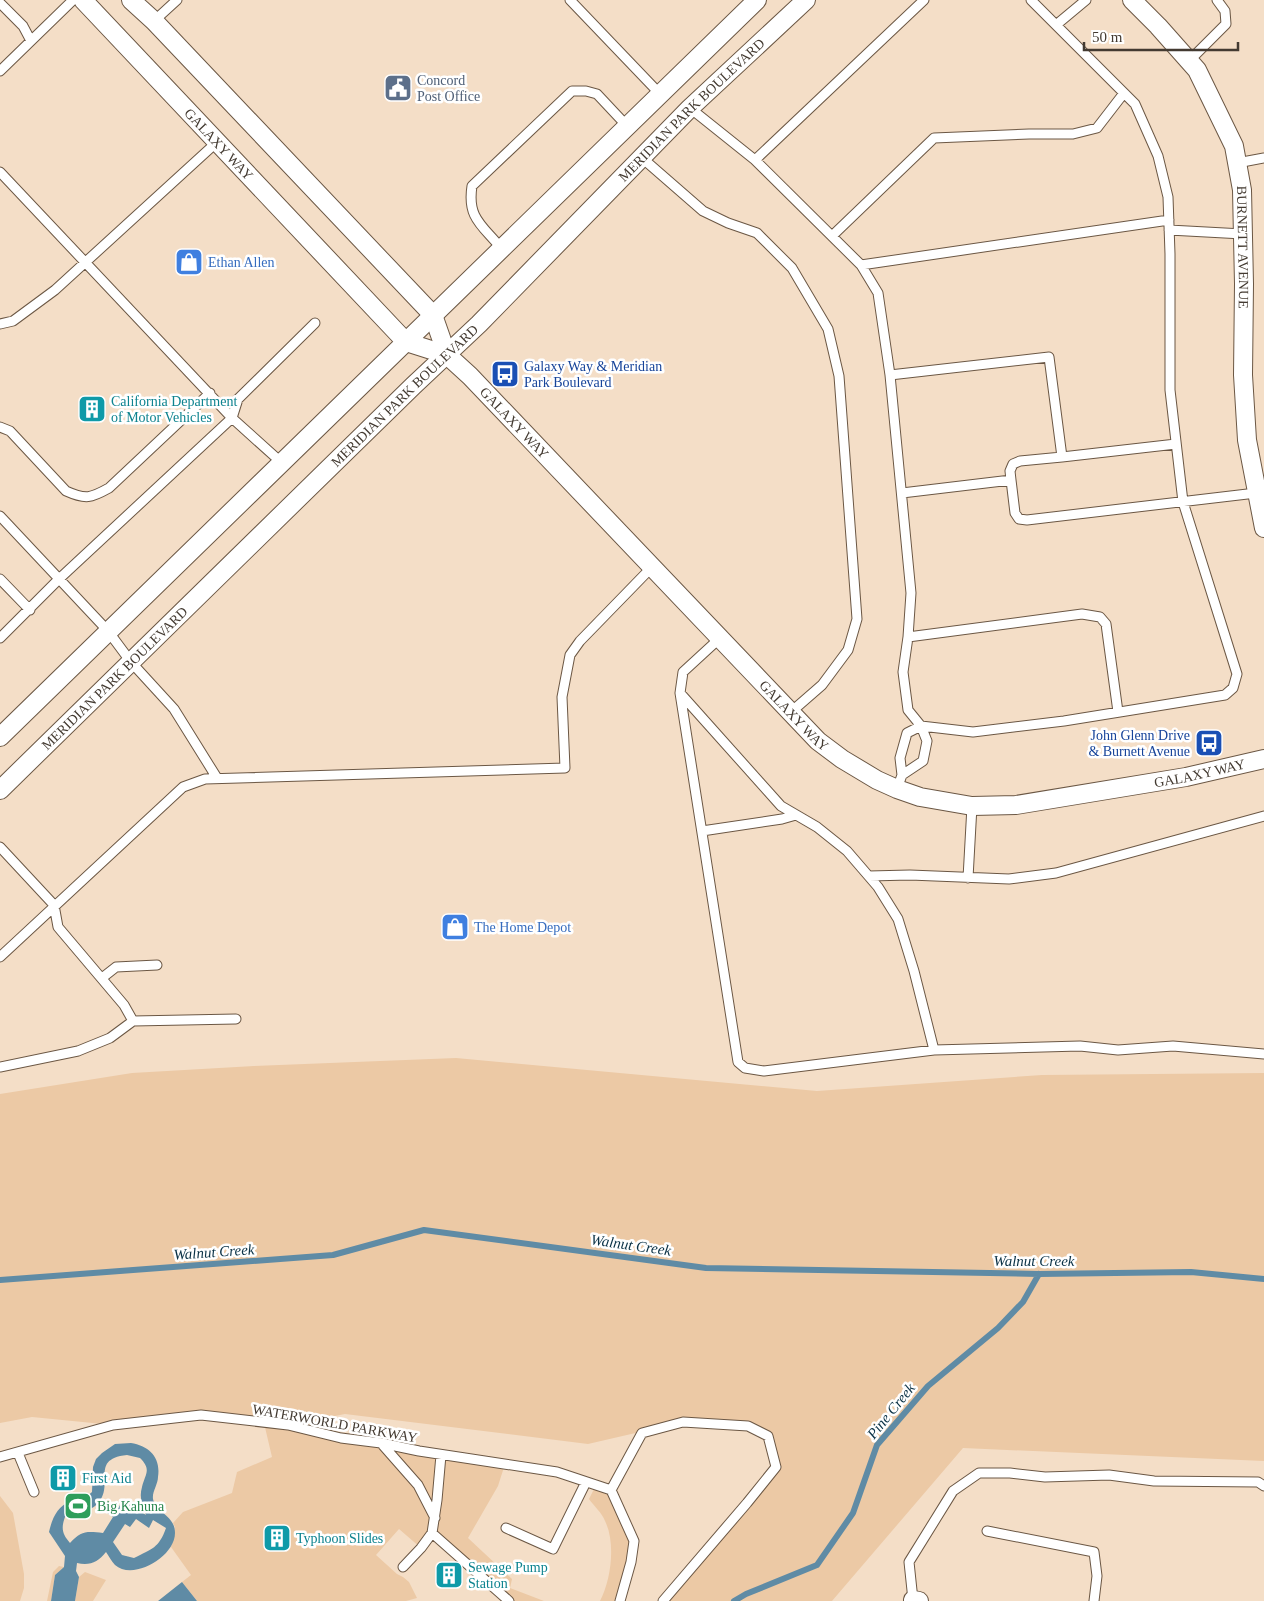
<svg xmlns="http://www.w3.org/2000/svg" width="1264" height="1601" viewBox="0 0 1264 1601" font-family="Georgia,serif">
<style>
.green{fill:#ecc9a5}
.water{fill:#5f8ba5;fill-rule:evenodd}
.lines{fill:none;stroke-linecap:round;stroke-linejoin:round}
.stream{stroke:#5f8ba5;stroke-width:6}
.lane-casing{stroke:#6b5744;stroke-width:11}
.street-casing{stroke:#6b5744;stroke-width:20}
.lane{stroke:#fff;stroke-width:9}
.street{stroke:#fff;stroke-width:18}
.labels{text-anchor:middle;stroke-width:5;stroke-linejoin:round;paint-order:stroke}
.service-label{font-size:14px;fill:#4e5e75;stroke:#fff;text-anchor:start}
.street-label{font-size:14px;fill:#433a31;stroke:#fff}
.shop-label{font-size:14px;fill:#366cbe;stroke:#fff;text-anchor:start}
.transit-label{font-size:14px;fill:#164399;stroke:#fff;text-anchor:start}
.culture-label{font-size:14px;fill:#0d838f;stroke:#fff;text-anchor:start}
.leisure-label{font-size:14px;fill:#27864d;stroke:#fff;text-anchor:start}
.water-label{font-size:15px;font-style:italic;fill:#0a3145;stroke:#fff}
</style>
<rect width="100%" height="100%" fill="#f4dec7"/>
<path class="green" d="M456,1058L817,1091L1042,1075L1264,1073V1461L963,1448L832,1601H663L776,1467L768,1436L748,1426L683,1422L588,1444L345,1414L290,1425L505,1464L498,1486L468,1538L512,1579L510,1588L544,1601H509L432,1533L421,1548L399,1529L376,1555L397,1574L403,1577L409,1582L417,1598L406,1601H197L182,1582L191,1575L171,1547L175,1527L173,1523L183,1512L232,1493L237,1472L272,1457L264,1423L201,1415L113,1425L32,1417L0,1423V1094L132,1073L254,1066Z
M596,1485L611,1490L634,1541L620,1601H600C611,1580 616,1543 605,1521C602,1513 594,1506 589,1499Z
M0,1496L13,1513L24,1574V1588L20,1601H0Z
M59,1566L64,1567L55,1575L51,1601H47L53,1572Z
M85,1572L106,1580L93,1601H75L79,1577Z"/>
<path class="water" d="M131,1443C149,1446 161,1457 158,1477C158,1484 152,1492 153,1499C156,1513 175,1515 175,1533C175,1557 133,1581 115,1565C111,1561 109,1556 106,1552C98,1562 90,1566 77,1563L76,1571L79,1577L75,1601H51L55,1575L64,1567L65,1556L49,1532C52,1519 57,1506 71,1501C79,1498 86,1498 92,1492L93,1467L96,1459L102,1453L115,1444ZM127,1455L140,1458C152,1470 145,1474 142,1487C139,1497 142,1506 146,1515L123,1500L117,1510L110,1506L106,1512L113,1517L103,1533C86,1531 81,1531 70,1543C62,1534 61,1528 65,1517C76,1511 90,1513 98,1503C115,1484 89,1459 127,1455ZM136,1519L149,1528L153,1520L166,1528C159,1548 152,1549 134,1558L122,1555L113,1542L125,1524L130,1527Z
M182,1582L197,1601H158Z"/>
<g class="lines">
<path class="stream" d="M0,1280L333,1255L424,1230L706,1268L1039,1274L1191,1272L1264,1279
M734,1601L746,1594L817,1565L853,1513L877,1445L928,1386L998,1328L1023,1302L1039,1274"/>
<defs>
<path id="lane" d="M570,0L660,94
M0,3L23,26L31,41
M154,21L177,0
M1056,25L1086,0
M1189,61L1226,24L1225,11L1217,0
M0,71L73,0
M690,108L755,160L861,265L878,293L890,375L911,593L908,637L903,672L908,710L921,726L973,732L1064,721L1225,695L1233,688L1237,674L1183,502L1170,390V254L1168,197L1158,156L1135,104L1031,0
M641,157L703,211L728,223L757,233L792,268L828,329L839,376L857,619L848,650L822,685L791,712
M755,160L924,0
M1237,163L1264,158
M0,172L232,418L282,463
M1169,230L1243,234
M832,236L934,138L1029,134H1073L1097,128L1124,93
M501,248C482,225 467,218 472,186L572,91H586L597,94L627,126
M861,265L1169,220
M0,324L13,321L55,290L217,142
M890,375L1049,357L1062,457L1176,444
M0,427L10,431L66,491C86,500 91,498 109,488L210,393
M1011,480L1010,471L1013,464L1020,461L1062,457
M902,493L1011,480L1015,513L1019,519L1027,520L1256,493
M0,516L108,631L131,662L174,709L217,778
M0,579L30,610
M908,637L1082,614L1100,617L1106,624L1118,712
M0,638L59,579L232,418L238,399L315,323
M720,638L683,672L680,693L738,1062L745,1068L764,1071L934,1050L1080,1046L1118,1050L1173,1046L1264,1054
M680,693L781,806L817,827L847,851L878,887L898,919L914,971L934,1050
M897,789L902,775L900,758L907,733L921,726L927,741L923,761L902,775
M702,831L782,819L796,815
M0,847L54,905L58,927L124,1005L133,1021L110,1038L78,1051L0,1067
M869,876L910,875L1009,879L1056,873L1264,816
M968,878L972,806
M0,957L183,787L205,779L565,768L562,697L570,655L580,641L652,567
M102,978L116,967L157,965
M133,1021L236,1019
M381,1443L418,1485L435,1518
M18,1453L34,1492
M0,1457L113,1425L201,1415L288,1425L341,1438L381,1443L419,1451L557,1472L611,1490L634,1541L631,1562L620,1601
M611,1490L642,1433L683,1422L748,1426L768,1436L776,1467L747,1503L663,1601
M506,1528L553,1549L586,1482
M987,1531L1094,1552L1097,1576L1094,1601
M432,1533L437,1500L441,1455
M403,1567L421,1548L432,1533L509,1601
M911,1601L913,1600L909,1562L953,1491L979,1473H1010L1045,1477L1109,1475L1154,1481L1258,1482L1264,1486"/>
<g id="street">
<path id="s1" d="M83,0L406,342L447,355L470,376L818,741L842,759L877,780L897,789L920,797L972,806L1016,805L1186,777L1264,759"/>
<path d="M131,0L154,21L433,315L447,355"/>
<path id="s2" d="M1132,0L1158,26L1197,70L1234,146L1242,190L1244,284L1243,375L1247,440L1264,528"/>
<path d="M0,737L757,0"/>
<path id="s3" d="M0,790L413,386L479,324L690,108L806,0"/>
<path d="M913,1600L919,1601"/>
</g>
</defs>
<use href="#lane" class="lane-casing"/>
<use href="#street" class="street-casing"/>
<use href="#lane" class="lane"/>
<use href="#street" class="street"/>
</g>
<defs>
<symbol id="civic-square" viewBox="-11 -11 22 22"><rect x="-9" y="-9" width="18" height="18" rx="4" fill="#5c6f8a" stroke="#fff"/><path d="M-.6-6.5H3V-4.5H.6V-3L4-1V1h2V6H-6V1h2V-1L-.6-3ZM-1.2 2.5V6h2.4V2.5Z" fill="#fff"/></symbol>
<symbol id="shop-square" viewBox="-11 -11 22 22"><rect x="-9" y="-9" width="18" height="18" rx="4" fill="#3f7fe0" stroke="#fff"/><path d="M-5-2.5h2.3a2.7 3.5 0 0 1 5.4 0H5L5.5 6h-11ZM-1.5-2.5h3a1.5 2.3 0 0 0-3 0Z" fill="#fff"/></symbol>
<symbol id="bus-square" viewBox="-11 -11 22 22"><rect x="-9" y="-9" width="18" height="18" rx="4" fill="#1a4fb4" stroke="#fff"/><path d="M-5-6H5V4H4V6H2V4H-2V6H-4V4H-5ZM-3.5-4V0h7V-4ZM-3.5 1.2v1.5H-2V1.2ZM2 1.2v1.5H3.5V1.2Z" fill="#fff"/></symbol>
<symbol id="building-square" viewBox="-11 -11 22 22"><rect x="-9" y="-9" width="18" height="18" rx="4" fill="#0f9aa8" stroke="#fff"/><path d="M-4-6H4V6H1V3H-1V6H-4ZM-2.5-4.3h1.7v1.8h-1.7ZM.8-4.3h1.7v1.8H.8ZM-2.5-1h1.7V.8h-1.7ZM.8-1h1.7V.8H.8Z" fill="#fff"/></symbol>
<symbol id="stadium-square" viewBox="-11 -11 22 22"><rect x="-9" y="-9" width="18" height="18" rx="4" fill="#2e9e5b" stroke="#fff"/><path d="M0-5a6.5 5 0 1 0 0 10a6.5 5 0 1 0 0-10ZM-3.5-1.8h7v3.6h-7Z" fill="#fff"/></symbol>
</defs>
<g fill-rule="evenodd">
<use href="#civic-square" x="382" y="72" width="32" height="32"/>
<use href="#shop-square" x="173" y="246" width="32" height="32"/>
<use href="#bus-square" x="489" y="358" width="32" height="32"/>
<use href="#building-square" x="76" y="393" width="32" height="32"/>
<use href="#bus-square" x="1193" y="727" width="32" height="32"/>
<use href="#shop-square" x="439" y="911" width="32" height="32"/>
<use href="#building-square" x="47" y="1462" width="32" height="32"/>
<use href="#stadium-square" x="62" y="1490" width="32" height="32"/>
<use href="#building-square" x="261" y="1522" width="32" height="32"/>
<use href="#building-square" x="433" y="1559" width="32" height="32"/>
</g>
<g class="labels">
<g class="service-label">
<text x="417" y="85">Concord<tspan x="417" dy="16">Post Office</tspan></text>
</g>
<g class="street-label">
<text dy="5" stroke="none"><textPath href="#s3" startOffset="970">MERIDIAN PARK BOULEVARD</textPath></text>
<text dy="5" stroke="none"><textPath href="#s1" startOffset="198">GALAXY WAY</textPath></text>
<text dy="5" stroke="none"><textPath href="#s2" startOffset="282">BURNETT AVENUE</textPath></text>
<text dy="5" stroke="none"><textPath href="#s3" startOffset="565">MERIDIAN PARK BOULEVARD</textPath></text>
<text dy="5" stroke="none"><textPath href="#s1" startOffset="609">GALAXY WAY</textPath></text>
<text dy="5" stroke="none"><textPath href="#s3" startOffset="160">MERIDIAN PARK BOULEVARD</textPath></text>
<text dy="5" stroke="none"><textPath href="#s1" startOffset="1014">GALAXY WAY</textPath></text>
<text dy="5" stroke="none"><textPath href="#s1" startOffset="1449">GALAXY WAY</textPath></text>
<text transform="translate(335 1423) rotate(10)" y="5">WATERWORLD PARKWAY</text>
</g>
<g class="shop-label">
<text x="208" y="267">Ethan Allen</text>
<text x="474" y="932">The Home Depot</text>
</g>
<g class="transit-label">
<text x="524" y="371">Galaxy Way &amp; Meridian<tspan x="524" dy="16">Park Boulevard</tspan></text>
<text x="1190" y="740" text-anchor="end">John Glenn Drive<tspan x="1190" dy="16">&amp; Burnett Avenue</tspan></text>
</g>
<g class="culture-label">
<text x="111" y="406">California Department<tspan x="111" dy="16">of Motor Vehicles</tspan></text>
<text x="82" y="1483">First Aid</text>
<text x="296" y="1543">Typhoon Slides</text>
<text x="468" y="1572">Sewage Pump<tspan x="468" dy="16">Station</tspan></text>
</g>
<g class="leisure-label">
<text x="97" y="1511">Big Kahuna</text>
</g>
<g class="water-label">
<text transform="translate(631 1245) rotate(8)" y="5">Walnut Creek</text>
<text transform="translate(214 1252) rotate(-4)" y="5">Walnut Creek</text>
<text x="1034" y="1266">Walnut Creek</text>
<text transform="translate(891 1411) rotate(-51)" y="5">Pine Creek</text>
</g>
</g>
<path d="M1084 42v8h154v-8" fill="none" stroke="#433a31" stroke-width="2.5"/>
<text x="1092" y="42" font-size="15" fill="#433a31" stroke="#ffffff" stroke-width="4" paint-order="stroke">50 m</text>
</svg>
